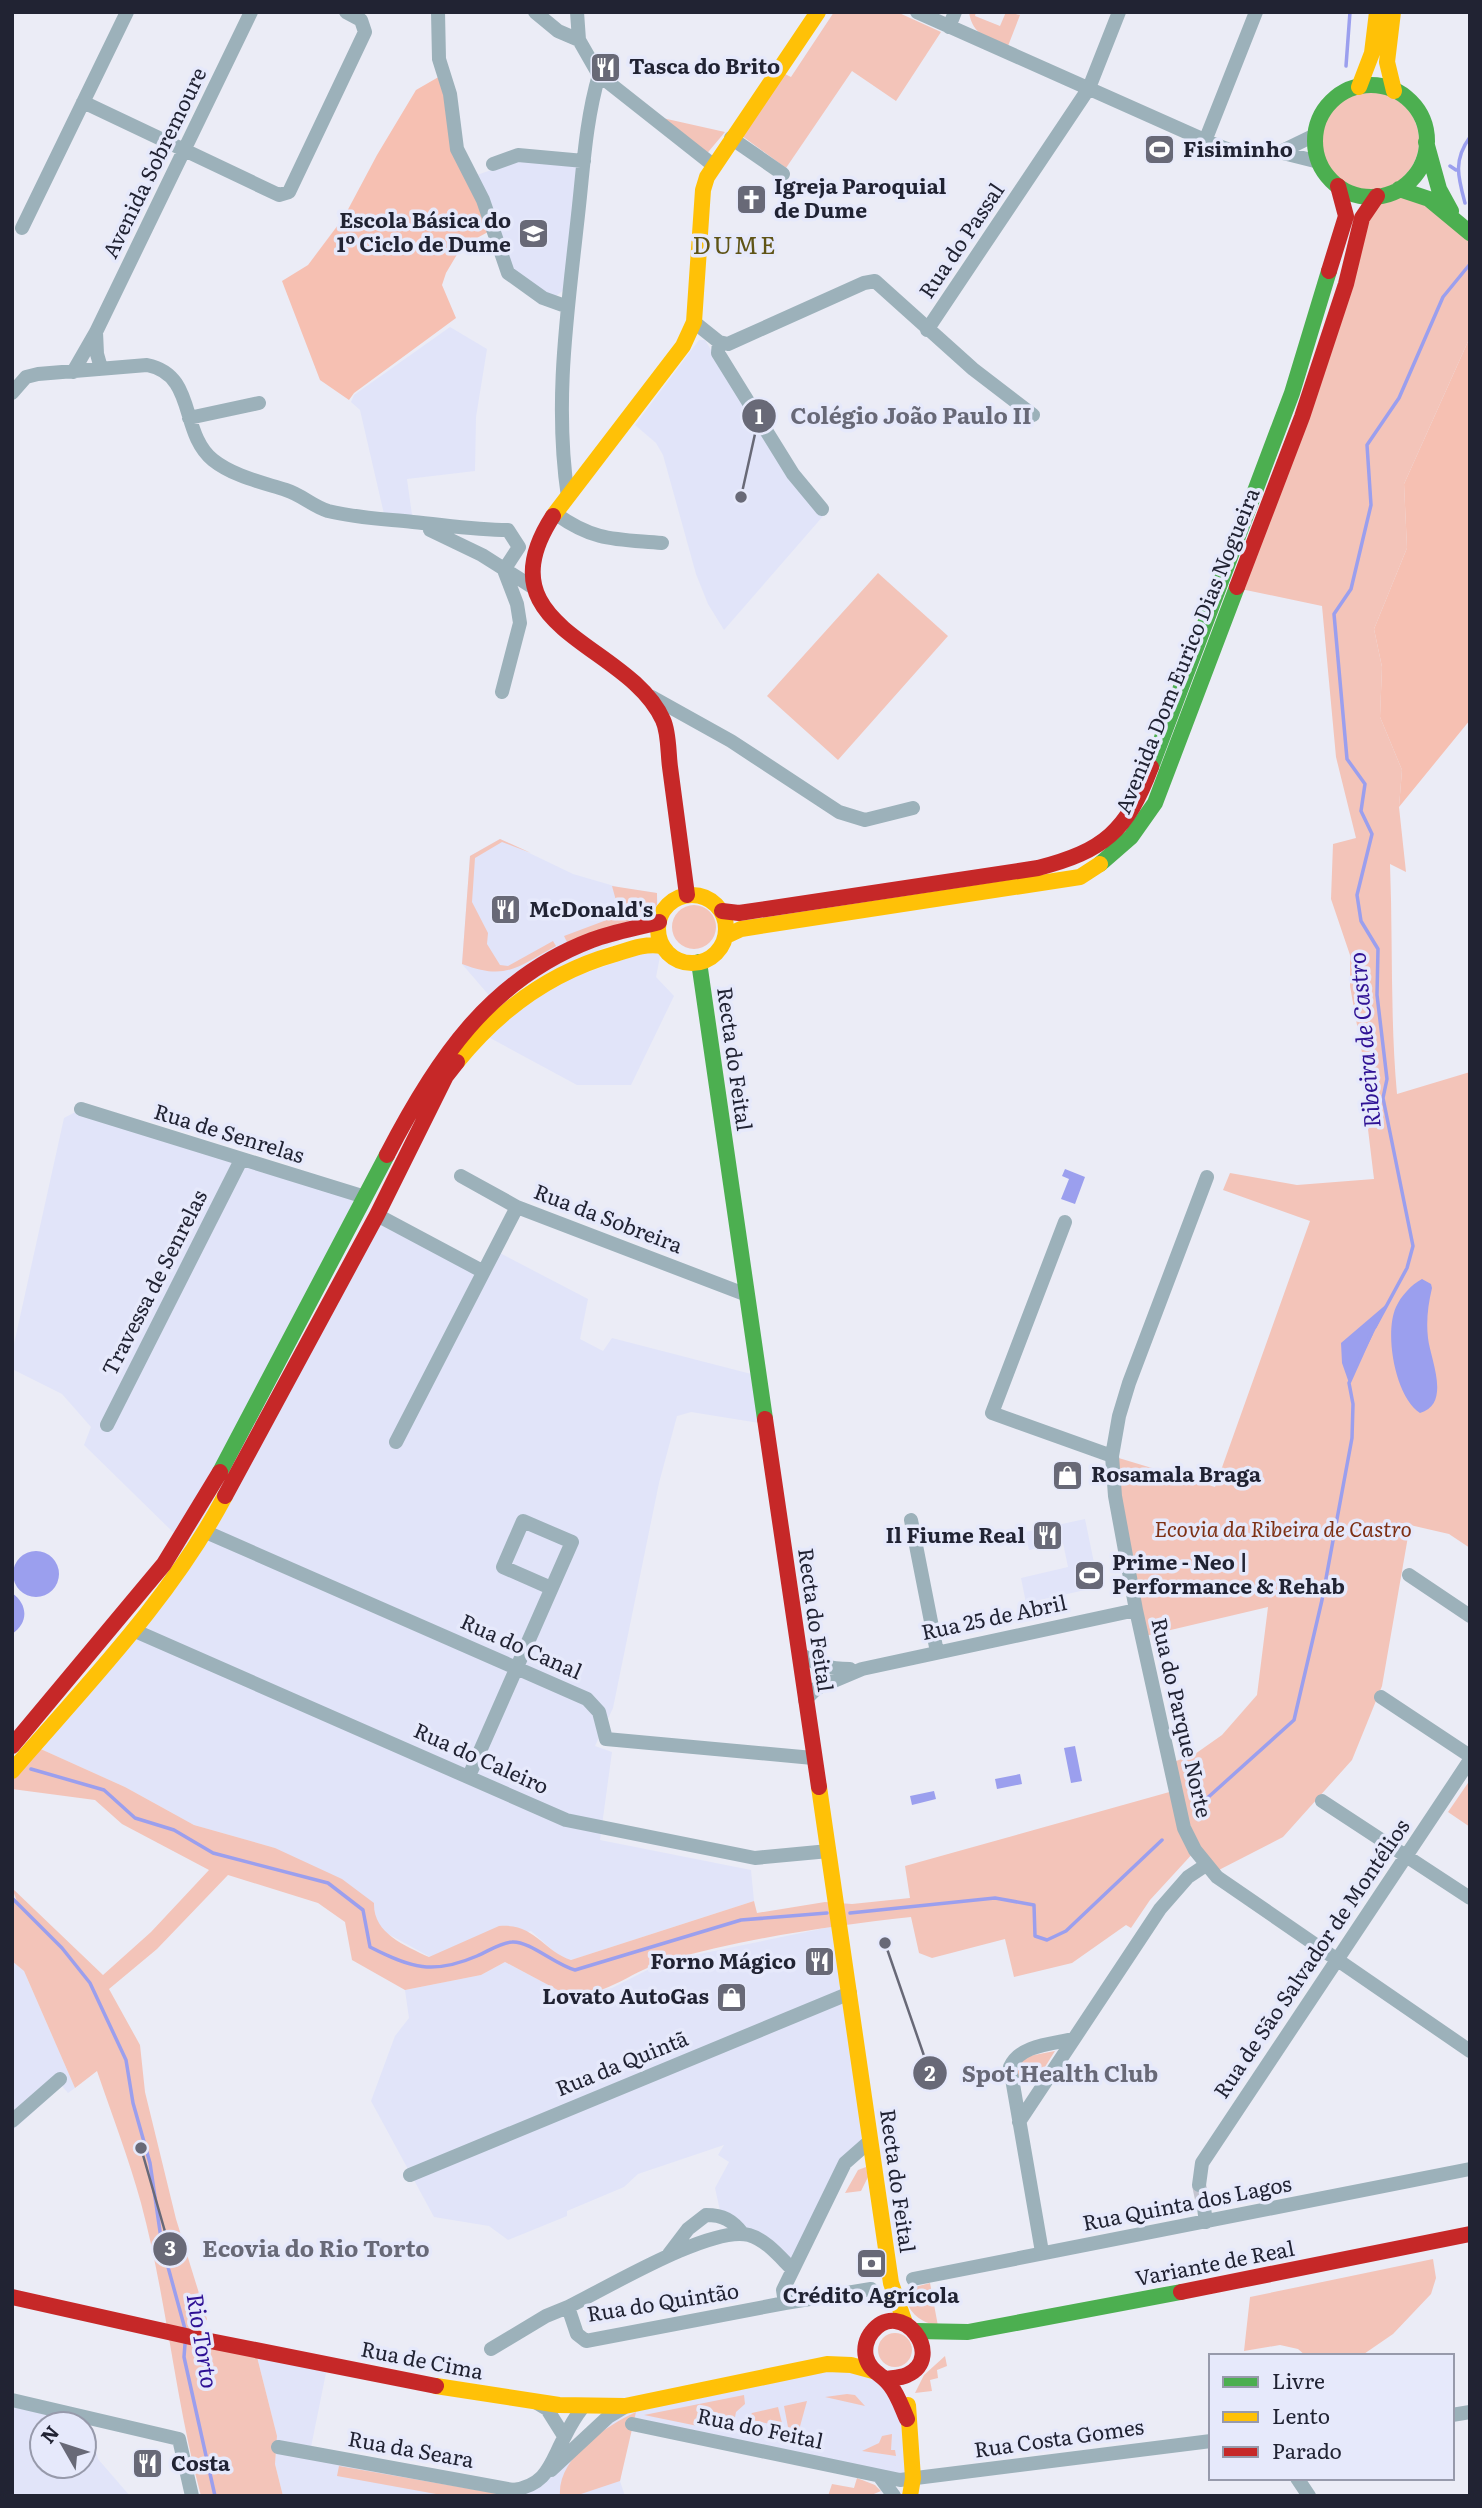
<svg xmlns="http://www.w3.org/2000/svg" width="1482" height="2508" viewBox="0 0 1482 2508" font-family="Literata,serif">
<style>
.built{fill:#e1e4f9;fill-rule:evenodd}
.green{fill:#f3c4b9}
.forest{fill:#f6c0b2}
.water{fill:#9b9fee}
.lines{fill:none;stroke-linecap:round;stroke-linejoin:round}
.stream{stroke:#9b9fee;stroke-width:3.5}
.street-tunnel{stroke:#c3c4cf;stroke-width:14;stroke-dasharray:14 7;stroke-linecap:butt}
.street{stroke:#9cb1ba;stroke-width:14}
.fast{stroke:#4caf50;stroke-width:16}
.slow{stroke:#ffc107;stroke-width:16}
.jam{stroke:#c62828;stroke-width:16}
.labels{text-anchor:middle;stroke-width:7;stroke-linejoin:round;paint-order:stroke}
.poi-label{font-size:21px;font-weight:bold;fill:#212333;stroke:#e6e9fb;text-anchor:start}
.street-label{font-size:21px;fill:#212333;stroke:#e6e9fb}
.park-label{font-size:21px;font-style:italic;fill:#7d3014;stroke:#e6e9fb}
.water-label{font-size:23px;font-style:italic;fill:#2e1194;stroke:#e6e9fb}
.quarter-label{font-size:24px;letter-spacing:2px;fill:#5f5417;stroke:#e6e9fb}
.leader{fill:none;stroke:#686977;stroke-width:2.5}
.callout-dot{fill:#686977;stroke:#e6e9fb;stroke-width:2.5}
.mark-label{font-size:21px;text-anchor:middle;font-weight:bold;fill:#fff}
.callout-label{font-size:23px;text-anchor:middle;font-weight:bold;fill:#686977;stroke:#e6e9fb;stroke-width:7;stroke-linejoin:round;paint-order:stroke}
</style>
<rect width="100%" height="100%" fill="#ebecf6"/>
<path class="built" d="M520,160L577,166L566,288L555,297L542,292L511,271L474,176Z
M450,327L487,349L476,417L475,471L407,479L412,515L384,514L360,410L351,402L354,395Z
M699,340H705L748,411L824,515L724,630L708,604L696,574L663,455L656,443L635,425Z
M500,839L573,874L621,888L657,893L659,922L493,1000L462,964L470,856Z
M662,946L656,977L674,996L631,1085H577L481,1033L529,993Z
M81,1109L365,1197L180,1539L84,1445L91,1427L62,1394L12,1369V1353L64,1118Z
M377,1215L482,1271L494,1250L588,1299L580,1339L603,1351L612,1338L759,1376L765,1424L691,1412L677,1416L659,1483L613,1708L595,1746L612,1752L600,1840L751,1870L754,1901L571,1960L559,1956L531,1931L430,1957L381,1930L373,1917L275,1848L194,1825L125,1787L34,1746L133,1630Z
M1085,1519L1099,1587L1026,1603L1021,1578L1068,1567L1063,1543L1029,1550L1025,1532Z
M840,1925L870,2141L856,2150L791,2268L721,2215L715,2188L729,2162L718,2155L724,2145L638,2174L624,2187L567,2211V2216L508,2240L489,2226L434,2217L371,2101L395,2036L409,2018L405,1990L481,1975L505,1962L569,1996L612,1988L665,1961Z
M12,1961L24,1971L75,2088L68,2093L62,2086L12,2131Z
M255,2349L328,2363L310,2452L527,2488L608,2417L851,2365L896,2395L913,2478L631,2424L620,2481L625,2496H283L275,2464L277,2436Z
M12,2400L86,2416L98,2459L130,2496H12ZM42,2424H84V2466H42Z"/>
<path class="green" d="M834,12H897L941,32L896,101L852,71L786,168L742,136L785,74L791,77Z
M969,12H976L975,16L1000,26L1006,12L1020,15L1008,46C989,39 972,35 969,12Z
M1321 141a49 49 0 1 1 98 0a49 49 0 1 1-98 0Z
M649,115L725,132L704,157Z
M1399,189L1470,233V337L1404,484L1407,548L1374,629L1382,667L1380,717L1402,770L1399,807L1406,872L1390,864C1393,941 1390,1018 1397,1094L1470,1072V1548L1449,1534L1410,1525L1382,1686L1352,1760L1283,1837L1213,1873L1195,1851L1150,1900L1131,1928L1126,1925L1072,1963L1014,1977L1005,1939L932,1958L919,1953L911,1917C830,1926 747,1938 669,1960C634,1969 608,1996 569,1996L505,1962L481,1975L405,1990L352,1960L345,1922L318,1903L228,1875L157,1949L109,1989L140,2045L145,2092L176,2219L207,2319L196,2338L255,2349L277,2436L275,2464L283,2496H201C175,2400 167,2300 141,2203C129,2159 112,2115 97,2071L75,2088L24,1971L12,1961V1902L18,1904L12,1888L103,1975L151,1932L209,1870L122,1824L95,1800L12,1789V1771L34,1746L125,1787L194,1825L275,1848L342,1879L374,1903C373,1933 404,1945 429,1957L499,1926C535,1923 542,1950 571,1960L754,1901L757,1913L825,1902L852,1904L910,1898L905,1866L1173,1791L1168,1764L1195,1754L1222,1735L1257,1695L1268,1607L1141,1637L1112,1456L1215,1487L1310,1221L1223,1190L1230,1173L1297,1185L1374,1179L1364,1096L1362,1053L1350,986V955L1331,899L1333,844L1356,838L1336,757L1322,606L1236,588L1377,196Z
M878,573L948,636L838,760L767,696Z
M500,839L531,853L502,842L475,858L472,902L488,933L487,944L500,965L508,966L553,941L556,946C517,967 507,981 462,964L470,856Z
M612,886L657,893V905L649,914L567,942L564,936L620,915Z
M672 927a22 22 0 1 1 44 0a22 22 0 1 1-44 0Z
M1470,1780V1827L1448,1812Z
M1055,2051L1038,2078L1027,2082L1016,2077V2064L1024,2057Z
M866,2167L868,2177L861,2191L845,2193L858,2170Z
M1433,2259L1436,2278L1431,2294L1393,2334L1361,2356H1306L1298,2349L1280,2345L1244,2351L1250,2297Z
M930,2283L938,2326C921,2322 909,2314 905,2296L911,2288Z
M878 2350a17 17 0 1 1 34 0a17 17 0 1 1-34 0Z
M945,2356L947,2366L937,2370L938,2378L930,2380L932,2391L915,2393L924,2375Z
M847,2394L855,2395L865,2406L825,2397Z
M744,2395L745,2404L736,2412L732,2433L644,2415Z
M807,2401L799,2430L788,2427L784,2406Z
M778,2407L783,2427L748,2419L752,2413Z
M636,2412L620,2481L575,2496H560C557,2458 606,2426 636,2412Z
M892,2434L891,2450H895L896,2456L862,2451L879,2443L882,2436Z
M339,2466L511,2496H514H447L337,2476Z
M857,2478L875,2485L881,2491L869,2496H828L832,2484L854,2488Z"/>
<path class="forest" d="M442,75L488,232L462,246L446,273L442,285L456,318L354,393L349,400L320,380L282,281L308,265L344,217L377,155L416,90Z
M1470,337V720L1399,807L1402,770L1380,717L1382,667L1374,629L1407,548L1404,484Z"/>
<path class="water" d="M1065,1169L1085,1177L1075,1204L1061,1199L1069,1179L1062,1176Z
M1422,1279L1431,1284L1432,1288C1428,1305 1426,1321 1428,1338C1430,1358 1452,1404 1420,1413C1395,1397 1384,1333 1396,1307C1401,1296 1411,1285 1422,1279Z
M1389,1302L1349,1383L1342,1363L1341,1343Z
M13 1574a23 23 0 1 1 46 0a23 23 0 1 1-46 0Z
M12,1593C28,1604 29,1623 12,1634Z
M1075,1746L1082,1781L1071,1783L1064,1748Z
M1020,1774L1022,1784L997,1789L995,1779Z
M934,1791L936,1799L912,1805L910,1796Z"/>
<g class="lines">
<path class="stream" d="M1346,66L1350,12
M1450,166L1456,170
M1465,203C1458,177 1453,160 1470,137
M1375,1327L1407,1268L1413,1246L1383,1098L1387,1079L1377,995L1378,949L1361,921L1357,895L1372,834L1361,811L1365,784L1347,759L1334,614L1351,589L1371,505L1367,445L1399,398L1443,297L1470,264
M31,1769L104,1790L135,1818L174,1830L213,1853L328,1883L363,1910L370,1947C411,1968 433,1975 477,1956C487,1952 501,1942 512,1942C530,1941 554,1964 575,1970L741,1920L827,1913
M1204,1801L1294,1720L1322,1600L1352,1438L1353,1404L1349,1383L1371,1334
M12,1898L62,1948L90,1983L126,2060L133,2103L150,2163L162,2245L185,2329
M850,1913L995,1898L1034,1905L1035,1936L1047,1940L1066,1931L1162,1840
M185,2344L184,2357L215,2496"/>
<path class="street-tunnel" d="M1199,2185L1204,2208"/>
<path class="street" d="M438,12L439,59L450,94L457,149L483,200L508,273L543,298L568,307
M535,12L558,31L579,40
M577,12L579,40L599,75L713,165
M917,12L1211,143L1238,153L1279,152L1319,162
M949,27L955,12
M83,102L279,195L289,192L365,32L361,20L346,12
M731,138L783,174
M1205,141L1256,12
M1280,152L1315,135
M493,164L518,155L584,161
M22,228L127,12
M694,322L719,342L728,344L864,283L875,281L973,369L1033,415
M927,330L1089,88L1119,12
M96,332L97,354L101,368
M719,342L718,353L793,474L822,509
M73,372L96,332L251,12
M12,393L26,377L38,374L147,365C197,375 179,432 213,460C233,476 261,482 286,490C302,495 312,506 328,511C356,518 384,519 413,522C445,525 475,530 508,530L519,547L504,570L517,604L520,623L502,692
M189,418L259,403
M568,497C554,404 567,316 577,224C583,174 585,122 599,75
M556,514C595,542 617,539 662,543
M430,530L482,555L534,588
M652,697L731,741L839,812L865,820L913,808
M81,1109L365,1197
M461,1176L517,1207
M1207,1177L1129,1383L1119,1416L1112,1456L1115,1496L1136,1610L1184,1828L1195,1850L1217,1877L1470,2051
M377,1215L482,1271
M1065,1222L992,1413L1112,1456
M107,1425L241,1160
M396,1442L517,1207L747,1295
M911,1520L937,1652
M206,1532L587,1699L599,1712L606,1739L813,1758
M1409,1575L1470,1616
M133,1630L566,1820L755,1858L829,1851
M799,1653C816,1665 829,1669 850,1669
M1381,1697L1470,1756
M805,1700L817,1688L862,1669L1136,1610
M469,1776L572,1542L523,1521L503,1567L551,1588
M1322,1801L1470,1898
M12,2121L60,2079
M1019,2122L1160,1909L1188,1877L1206,1865
M870,2141L845,2163L783,2290L785,2303L871,2289
M410,2175L850,1993
M1199,2185L1202,2163L1470,1760
M1204,2208L1206,2222
M1042,2252L1010,2067C1020,2045 1051,2044 1073,2039
M669,2254L688,2229L706,2215C723,2215 732,2220 743,2234
M913,2279L1470,2169
M785,2303L586,2341L577,2334L568,2307C605,2289 711,2225 749,2235C766,2240 779,2256 791,2268
M491,2349L546,2316L568,2307
M12,2400L179,2439L192,2496
M537,2403L547,2409L564,2436
M1452,2415L1470,2412
M632,2424L900,2480L1211,2441
M278,2447L513,2490C548,2485 550,2463 565,2436C570,2426 576,2416 583,2407
M551,2470L608,2417L623,2408
M880,2477L894,2496
M1297,2478L1309,2496"/>
<path class="fast" d="M1315 141a56 56 0 1 1 112 0a56 56 0 1 1-112 0Z
M1426,142L1439,189L1451,211
M1399,189L1429,199L1470,233
M1151,767L1292,393L1329,271
M1100,864L1131,837L1155,803L1237,587
M699,962L765,1419
M220,1472L387,1155
M917,2331L968,2332L1181,2292"/>
<path class="slow" d="M1393,12L1387,62L1394,91
M1359,87L1372,53L1377,12
M553,516L683,346L694,322L703,190L707,177L818,12
M658 929a34 34 0 1 1 68 0a34 34 0 1 1-68 0Z
M726,936L741,929L1080,877L1100,864
M457,1062C499,1010 551,972 615,954C631,949 645,943 662,946
M12,1771C87,1684 171,1598 225,1496
M819,1787L891,2283L905,2323
M436,2386L559,2405L625,2406L827,2364L851,2365L873,2371
M908,2405L913,2478L910,2496"/>
<path class="jam" d="M1329,271L1346,216L1338,186
M553,516C479,630 628,642 663,720C669,733 668,752 670,767C676,810 681,852 687,895
M1237,587L1302,417L1346,284L1362,218L1377,196
M722,911L739,913L1038,868C1104,851 1127,831 1151,767
M387,1155C435,1062 489,979 592,940C613,932 637,928 659,922
M765,1419L819,1787
M225,1496L377,1215L446,1076L457,1062
M12,1746L164,1564L220,1472
M1181,2292L1470,2234
M12,2297L195,2338L436,2386
M886,2379C892,2378 901,2378 907,2375C947,2357 901,2296 872,2332C866,2339 864,2349 866,2357C870,2372 882,2374 890,2385C898,2395 902,2408 907,2419"/>
</g>
<defs>
<symbol id="restaurant-square" viewBox="-11 -11 22 22"><rect x="-9" y="-9" width="18" height="18" rx="4" fill="#686977" stroke="#e6e9fb"/><path d="M-5-6h1v4h1v-4h1v4h1v-4h1v5L-1.5 .5V6h-2V.5L-5-1ZM5-6V6H3V1.5H1.5Q1.5-4 5-6Z" fill="#fff"/></symbol>
<symbol id="stadium-square" viewBox="-11 -11 22 22"><rect x="-9" y="-9" width="18" height="18" rx="4" fill="#686977" stroke="#e6e9fb"/><path d="M0-5a6.5 5 0 1 0 0 10a6.5 5 0 1 0 0-10ZM-3.5-1.8h7v3.6h-7Z" fill="#fff"/></symbol>
<symbol id="church-square" viewBox="-11 -11 22 22"><rect x="-9" y="-9" width="18" height="18" rx="4" fill="#686977" stroke="#e6e9fb"/><path d="M-1.2-6h2.4v3.5h3.3v2.4h-3.3V6h-2.4V-.1h-3.3v-2.4h3.3Z" fill="#fff"/></symbol>
<symbol id="school-square" viewBox="-11 -11 22 22"><rect x="-9" y="-9" width="18" height="18" rx="4" fill="#686977" stroke="#e6e9fb"/><path d="M0-5L7-2L0 1L-7-2ZM-4 1L0 2.5L4 1V4Q0 6-4 4Z" fill="#fff"/></symbol>
<symbol id="shop-square" viewBox="-11 -11 22 22"><rect x="-9" y="-9" width="18" height="18" rx="4" fill="#686977" stroke="#e6e9fb"/><path d="M-5-2.5h2.3a2.7 3.5 0 0 1 5.4 0H5L5.5 6h-11ZM-1.5-2.5h3a1.5 2.3 0 0 0-3 0Z" fill="#fff"/></symbol>
<symbol id="bank-square" viewBox="-11 -11 22 22"><rect x="-9" y="-9" width="18" height="18" rx="4" fill="#686977" stroke="#e6e9fb"/><path d="M-6-4H6V4H-6ZM0-2.3a2.3 2.3 0 1 0 0 4.6a2.3 2.3 0 1 0 0-4.6Z" fill="#fff"/></symbol>
</defs>
<g fill-rule="evenodd">
<use href="#restaurant-square" x="588" y="50" width="35" height="35"/>
<use href="#stadium-square" x="1142" y="132" width="35" height="35"/>
<use href="#church-square" x="734" y="182" width="35" height="35"/>
<use href="#school-square" x="516" y="216" width="35" height="35"/>
<use href="#restaurant-square" x="488" y="892" width="35" height="35"/>
<use href="#shop-square" x="1050" y="1458" width="35" height="35"/>
<use href="#restaurant-square" x="1030" y="1518" width="35" height="35"/>
<use href="#stadium-square" x="1072" y="1558" width="35" height="35"/>
<use href="#restaurant-square" x="802" y="1944" width="35" height="35"/>
<use href="#shop-square" x="714" y="1980" width="35" height="35"/>
<use href="#bank-square" x="854" y="2246" width="35" height="35"/>
<use href="#restaurant-square" x="130" y="2446" width="35" height="35"/>
</g>
<g class="labels">
<g class="poi-label">
<text x="629" y="74">Tasca do Brito</text>
<text x="1183" y="157">Fisiminho</text>
<text x="774" y="194">Igreja Paroquial<tspan x="774" dy="24">de Dume</tspan></text>
<text x="511" y="228" text-anchor="end">Escola Básica do<tspan x="511" dy="24">1º Ciclo de Dume</tspan></text>
<text x="529" y="917">McDonald's</text>
<text x="1091" y="1482">Rosamala Braga</text>
<text x="1025" y="1543" text-anchor="end">Il Fiume Real</text>
<text x="1112" y="1570">Prime - Neo |<tspan x="1112" dy="24">Performance &amp; Rehab</tspan></text>
<text x="796" y="1969" text-anchor="end">Forno Mágico</text>
<text x="709" y="2004" text-anchor="end">Lovato AutoGas</text>
<text x="871" y="2303" text-anchor="middle">Crédito Agrícola</text>
<text x="171" y="2471">Costa</text>
</g>
<g class="street-label">
<text transform="translate(155 163) rotate(-64)" y="7">Avenida Sobremoure</text>
<text transform="translate(962 241) rotate(-56)" y="7">Rua do Passal</text>
<text transform="translate(1188 651) rotate(-68)" y="7">Avenida Dom Eurico Dias Nogueira</text>
<text transform="translate(734 1059) rotate(82)" y="7">Recta do Feital</text>
<text transform="translate(229 1134) rotate(17)" y="7">Rua de Senrelas</text>
<text transform="translate(608 1219) rotate(21)" y="7">Rua da Sobreira</text>
<text transform="translate(155 1283) rotate(-63)" y="7">Travessa de Senrelas</text>
<text transform="translate(994 1618) rotate(-12)" y="7">Rua 25 de Abril</text>
<text transform="translate(815 1620) rotate(82)" y="7">Recta do Feital</text>
<text transform="translate(521 1647) rotate(24)" y="7">Rua do Canal</text>
<text transform="translate(1181 1718) rotate(77)" y="7">Rua do Parque Norte</text>
<text transform="translate(481 1759) rotate(24)" y="7">Rua do Caleiro</text>
<text transform="translate(1312 1959) rotate(-56)" y="7">Rua de São Salvador de Montélios</text>
<text transform="translate(622 2064) rotate(-22)" y="7">Rua da Quintã</text>
<text transform="translate(897 2181) rotate(82)" y="7">Recta do Feital</text>
<text transform="translate(1187 2204) rotate(-11)" y="7">Rua Quinta dos Lagos</text>
<text transform="translate(1215 2264) rotate(-11)" y="7">Variante de Real</text>
<text transform="translate(663 2303) rotate(-9)" y="7">Rua do Quintão</text>
<text transform="translate(422 2361) rotate(11)" y="7">Rua de Cima</text>
<text transform="translate(760 2429) rotate(12)" y="7">Rua do Feital</text>
<text transform="translate(1059 2439) rotate(-8)" y="7">Rua Costa Gomes</text>
<text transform="translate(411 2450) rotate(10)" y="7">Rua da Seara</text>
</g>
<g class="park-label">
<text x="1283" y="1537">Ecovia da Ribeira de Castro</text>
</g>
<g class="water-label">
<text transform="translate(1365 1040) rotate(-95)" y="8">Ribeira de Castro</text>
<text transform="translate(202 2341) rotate(81)" y="8">Rio Torto</text>
</g>
<g class="quarter-label">
<text x="735" y="254">DUME</text>
</g>
</g>
<path class="leader" d="M741 497L759 416M885 1943L930 2073M141 2148L170 2249"/>
<g class="callout-dot">
<circle cx="741" cy="497" r="7"/>
<circle cx="885" cy="1943" r="7"/>
<circle cx="141" cy="2148" r="7"/>
<circle cx="759" cy="416" r="18"/>
<circle cx="930" cy="2073" r="18"/>
<circle cx="170" cy="2249" r="18"/>
</g>
<g class="mark-label">
<text x="759" y="424">1</text>
<text x="930" y="2081">2</text>
<text x="170" y="2256">3</text>
</g>
<g class="callout-label">
<text x="911" y="424">Colégio João Paulo II</text>
<text x="1060" y="2082">Spot Health Club</text>
<text x="316" y="2257">Ecovia do Rio Torto</text>
</g>
<rect width="1482" height="2508" fill="none" stroke="#212333" stroke-width="28"/>
<rect x="1209" y="2354" width="245" height="126" fill="#e6e9fb" stroke="#979aab" stroke-width="2"/>
<rect x="1223" y="2377" width="35" height="10" fill="#4caf50" stroke="#979aab" stroke-width="2"/>
<text x="1272" y="2389" font-size="21" fill="#212333">Livre</text>
<rect x="1223" y="2412" width="35" height="10" fill="#ffc107" stroke="#979aab" stroke-width="2"/>
<text x="1272" y="2424" font-size="21" fill="#212333">Lento</text>
<rect x="1223" y="2447" width="35" height="10" fill="#c62828" stroke="#979aab" stroke-width="2"/>
<text x="1272" y="2459" font-size="21" fill="#212333">Parado</text>
<g transform="translate(63 2445) rotate(309)"><circle r="33" fill="#e6e9fb" stroke="#979aab" stroke-width="2"/>
<path d="M0-5L12 26L0 18L-12 26Z" fill="#686977"/>
<text y="-10" font-size="19" font-weight="bold" text-anchor="middle" fill="#212333">N</text>
</g>
</svg>
